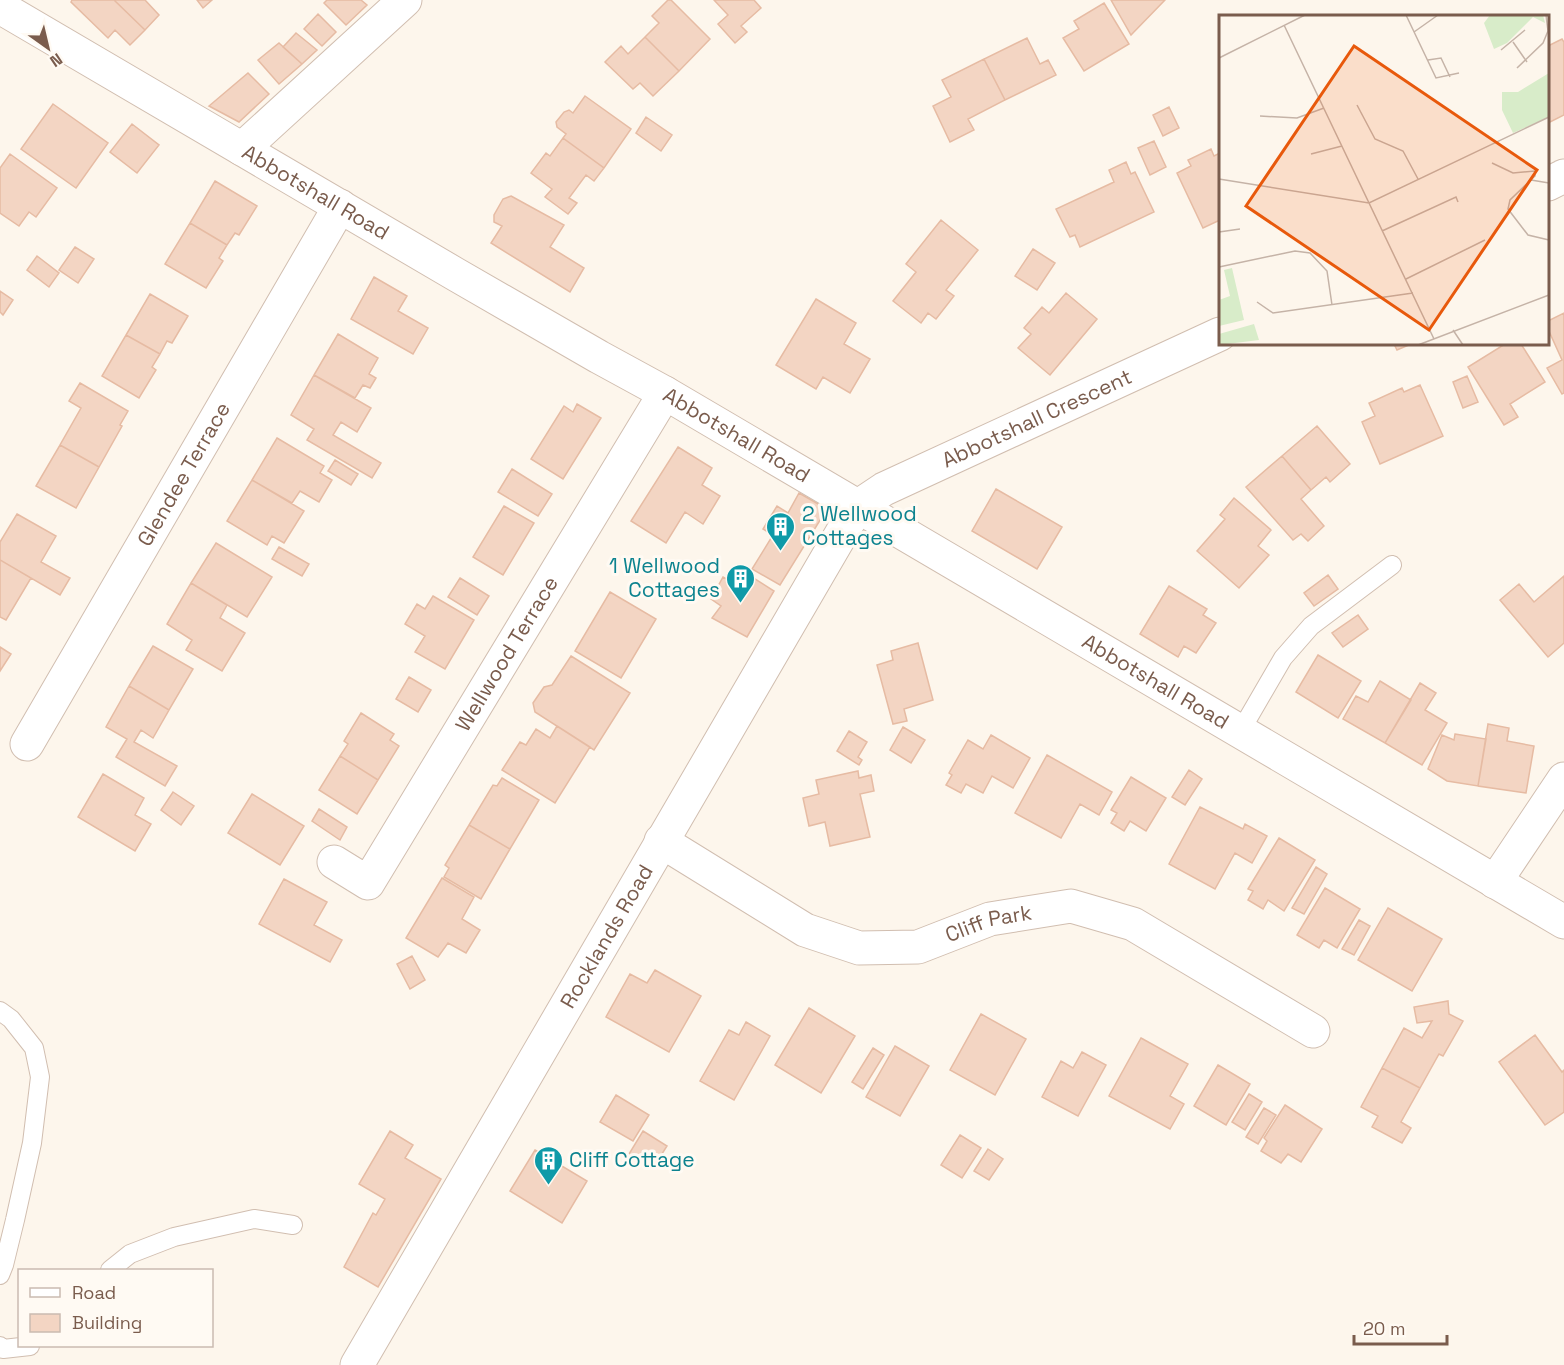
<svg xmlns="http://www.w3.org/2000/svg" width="1564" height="1365" viewBox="0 0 1564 1365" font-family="'Space Grotesk',sans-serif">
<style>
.building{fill:#f3d5c3;stroke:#e6bba3;stroke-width:1.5}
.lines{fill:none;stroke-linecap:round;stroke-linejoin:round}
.lane-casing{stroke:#d1beb0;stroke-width:20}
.street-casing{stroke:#d1beb0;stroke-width:35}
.lane{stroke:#fff;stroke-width:18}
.street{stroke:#fff;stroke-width:33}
.labels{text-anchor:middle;stroke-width:6;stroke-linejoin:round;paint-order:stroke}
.street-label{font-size:21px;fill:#7a5c4d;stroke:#fffaf3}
.culture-label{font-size:21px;fill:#0d838f;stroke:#fffaf3;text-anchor:start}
.inset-road{fill:none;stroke:#c5b3a7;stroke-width:1.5}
.view{fill:#e8590c;fill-opacity:0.15;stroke:#e8590c;stroke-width:3}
.inset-edge{fill:none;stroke:#7a5c4d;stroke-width:3}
</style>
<rect width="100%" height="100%" fill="#fdf6ec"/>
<path class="building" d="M72,0H114L145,30L130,45L115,30L108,38L71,2Z
M114,0H145L159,15L145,30Z
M197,0H212L203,8Z
M327,0H361L367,5L346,25L324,3Z
M668,0H671L710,39L679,71L645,37L659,23L652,16Z
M714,0H754L761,8L741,26L747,32L735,43L718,24L728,15Z
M1111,0H1165L1131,35Z
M1104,3L1129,44L1084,71L1063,38L1079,29L1074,21Z
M318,14L336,32L322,46L304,29Z
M296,33L317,50L302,64L283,47Z
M645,37L679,71L653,96L640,83L633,89L605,62L621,46L628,54Z
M1027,38L1040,64L1048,60L1056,75L1005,100L984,59Z
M1562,39L1564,42V115L1548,123V46Z
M279,43L302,64L279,84L258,60Z
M984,59L1005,100L968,119L974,130L950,142L933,106L951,97L942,80Z
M248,73L269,94L239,122L209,106Z
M585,96L631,129L604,168L563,138L566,134L557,127L556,122L564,112L569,110L573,113Z
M53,104L108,143L76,188L21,149Z
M1169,107L1179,128L1163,136L1153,115Z
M646,117L672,135L661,151L636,133Z
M132,124L159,145L137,173L110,152Z
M563,138L604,168L594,181L586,175L569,198L577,203L568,214L545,197L552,189L531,173L546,153L550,156Z
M1154,141L1166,167L1150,175L1138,148Z
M1211,149L1214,156L1220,153V220L1203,228L1177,173L1191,166L1188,160Z
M10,154L57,188L36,217L29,212L19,226L0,213V168Z
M1126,162L1131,174L1135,172L1154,212L1080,247L1075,235L1070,237L1056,209L1114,182L1109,170Z
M215,181L257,206L239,235L235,233L227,245L190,223Z
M511,196L564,225L550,247L584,268L570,292L491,243L502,226L494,222V215L503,199Z
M941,220L978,250L946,290L954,296L936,319L928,313L921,323L893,301L916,272L906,264Z
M190,223L227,245L219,258L223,261L206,288L165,264Z
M75,247L94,259L78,283L59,270Z
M1033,249L1055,263L1037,290L1015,276Z
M37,256L59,273L49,287L27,270Z
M374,277L407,296L398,311L428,328L413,354L351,319Z
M0,291L13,300L3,315L0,312Z
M1066,293L1097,319L1050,375L1018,348L1031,334L1024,328L1042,307L1049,313Z
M150,294L188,316L172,343L167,341L160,354L126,335Z
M816,299L856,323L844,344L870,359L850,393L823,377L816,389L776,365Z
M1564,313V393L1562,394L1547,368L1562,360L1548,329V321Z
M338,334L378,358L369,374L376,378L370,388L363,385L355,398L314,375Z
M126,335L160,354L152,367L156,370L139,398L102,376Z
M1394,344H1411L1397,350Z
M1505,344H1521L1545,382L1510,404L1518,417L1504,425L1468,367Z
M314,375L371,408L357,432L341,422L333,435L381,463L372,478L307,440L314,429L291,415Z
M1467,376L1478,402L1463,408L1453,382Z
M80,383L128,411L120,425L122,426L99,467L60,445L81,408L69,401Z
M1420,385L1443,436L1380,464L1362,422L1375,416L1369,403L1402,388L1404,392Z
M577,404L601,418L563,479L531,459L564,406L573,412Z
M1317,426L1350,464L1330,482L1326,477L1311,490L1282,456Z
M277,438L324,466L320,473L332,480L319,502L300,491L292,503L252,480Z
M60,445L99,467L76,508L36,486Z
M678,447L712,468L702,485L720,496L703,524L685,512L666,543L631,521Z
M1282,456L1311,490L1301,499L1324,526L1308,541L1301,534L1293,540L1246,487Z
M335,460L358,474L351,485L328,471Z
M512,469L552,494L538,516L498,492Z
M252,480L304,511L284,543L272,536L267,545L227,521Z
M996,489L1062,527L1037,569L972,531Z
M799,493L827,509L780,585L752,569L773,535L763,529L777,506L788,513Z
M1234,498L1271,530L1258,546L1269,555L1239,588L1197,551L1225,519L1220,515Z
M504,506L534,523L503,575L473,557Z
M17,514L56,536L41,562L70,578L60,595L0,560V542Z
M216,543L272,577L247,617L191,583Z
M279,547L309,564L302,576L272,559Z
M0,560L31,578L6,620L0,617Z
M744,572L774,591L747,637L712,618L721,606L711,599L723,577L736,584Z
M1328,575L1338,589L1314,606L1304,593Z
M1564,576V643L1548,657L1500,600L1519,584L1534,602Z
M460,578L489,596L477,615L448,597Z
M191,583L227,605L220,618L245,633L222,671L186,650L192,640L167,624Z
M1169,586L1207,609L1203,615L1216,623L1196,653L1184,646L1178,657L1140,634Z
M610,592L656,619L621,678L575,651Z
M433,596L474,620L445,669L415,652L425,636L405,624L417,604L425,609Z
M1358,615L1368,629L1343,647L1332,633Z
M918,643L933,700L904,709L907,721L893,724L877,665L893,660L891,651Z
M153,646L193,669L169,710L129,686Z
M0,647L11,654L0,671Z
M1318,655L1361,681L1338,718L1296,692Z
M571,656L630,693L594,750L535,712L533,703L544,687L552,685Z
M409,677L431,690L418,712L396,699Z
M1380,681L1411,700L1385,743L1343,719L1356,696L1368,702Z
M1420,683L1436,693L1425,710L1447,723L1422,765L1385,743Z
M129,686L169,710L153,738L141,730L134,742L177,766L165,786L116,757L127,739L106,727Z
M361,713L394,734L390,740L399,746L378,780L340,756L348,744L344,741Z
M1488,724L1509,728L1507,741L1534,746L1526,793L1478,786Z
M557,726L590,747L555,803L502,770L520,742L526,745L536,729L550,738Z
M903,727L925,740L911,763L890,750Z
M849,731L867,742L858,757L862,760L859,765L837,751Z
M1455,734L1486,739L1478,786L1447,781L1428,769L1442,735L1454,740Z
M991,735L1030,758L1013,788L992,776L983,793L966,784L961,793L946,785L952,775L949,773L968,740L983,749Z
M1047,755L1112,792L1099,815L1080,804L1061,838L1015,813Z
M340,756L378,780L357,814L319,790Z
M1189,770L1202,779L1185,805L1172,797Z
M858,771L859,778L871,775L874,791L860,794L870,837L830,846L825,822L809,826L803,798L819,794L816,780Z
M103,774L144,798L135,815L151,824L135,851L78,817Z
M1131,777L1166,798L1146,831L1130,821L1124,831L1111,823L1117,813L1111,810Z
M502,778L539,800L510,849L469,825L493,785L497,786Z
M173,792L194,806L181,825L161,810Z
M252,794L304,826L280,865L228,833Z
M1200,807L1243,829L1245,824L1267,836L1252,863L1235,853L1215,889L1169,864Z
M319,809L347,827L340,840L312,821Z
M469,825L510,849L481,899L444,877L449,868L445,865Z
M1279,838L1315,860L1284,911L1268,900L1263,909L1248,900L1253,891L1248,889Z
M1316,867L1327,874L1304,914L1292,908Z
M442,878L474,897L462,919L480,930L466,953L448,943L438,957L406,938Z
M284,879L327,902L314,925L342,940L330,962L259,924Z
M1325,888L1360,909L1337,948L1324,940L1319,948L1297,935Z
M1388,908L1442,939L1412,991L1358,960Z
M1359,920L1370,926L1354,955L1342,949Z
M412,956L425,980L410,989L397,964Z
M655,970L701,996L669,1052L606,1017L630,974L647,983Z
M1448,1001L1449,1014L1463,1021L1443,1056L1439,1054L1420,1088L1382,1068L1404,1028L1422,1038L1432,1021L1417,1023L1414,1007Z
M809,1008L855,1036L821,1093L775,1065Z
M981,1014L1026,1039L995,1095L950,1070Z
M746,1022L770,1036L734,1100L700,1081L729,1030L739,1035Z
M1535,1035L1562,1072L1564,1070V1112L1545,1125L1499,1062Z
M1141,1038L1188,1064L1170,1096L1184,1104L1170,1129L1109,1096Z
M895,1046L929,1066L900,1116L866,1097Z
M873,1048L884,1055L863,1089L852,1082Z
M1082,1052L1106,1065L1078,1116L1042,1097L1061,1061L1073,1068Z
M1218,1065L1250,1084L1226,1125L1194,1106Z
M1382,1068L1420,1088L1401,1122L1411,1128L1402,1143L1372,1127L1378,1116L1361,1107Z
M1249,1094L1262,1102L1245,1130L1232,1122Z
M616,1095L649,1115L633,1141L600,1122Z
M1285,1105L1322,1129L1301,1162L1288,1154L1281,1163L1261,1151L1267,1141L1264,1138Z
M1264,1108L1276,1115L1258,1144L1246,1137Z
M390,1131L413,1145L405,1158L441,1179L378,1287L344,1267L373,1213L376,1215L385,1199L359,1184Z
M643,1131L667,1146L653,1168L629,1154Z
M960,1135L981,1148L962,1178L941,1165Z
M988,1149L1003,1159L989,1180L974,1171Z
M535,1150L587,1181L562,1223L510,1191Z"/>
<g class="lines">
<defs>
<path id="lane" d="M1240,732L1283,658L1311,626L1392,565
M0,1011L11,1019L34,1048L40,1077L32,1143L15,1220L4,1265L0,1275
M110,1270L130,1254L174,1237L254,1219L293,1225
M0,1346L3,1349L30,1346"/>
<g id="street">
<path id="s1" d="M0,7L455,274L599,357L665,393L1564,922"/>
<path d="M242,149L405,0"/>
<path d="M1548,184L1564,176"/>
<path id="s2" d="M27,744L340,206"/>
<path id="s3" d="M661,841L805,930L859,948L918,947L990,919L1071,906L1133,924L1313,1031"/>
<path id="s4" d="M334,862L368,883L665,393"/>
<path d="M1495,882L1564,779"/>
<path id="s5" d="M357,1365L857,507L884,489L1220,334"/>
</g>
</defs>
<use href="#lane" class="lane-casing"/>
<use href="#street" class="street-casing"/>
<use href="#lane" class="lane"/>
<use href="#street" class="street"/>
</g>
<defs>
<symbol id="building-pin" viewBox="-11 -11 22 30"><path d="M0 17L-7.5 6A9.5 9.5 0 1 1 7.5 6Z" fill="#0f9aa8" stroke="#fffaf3"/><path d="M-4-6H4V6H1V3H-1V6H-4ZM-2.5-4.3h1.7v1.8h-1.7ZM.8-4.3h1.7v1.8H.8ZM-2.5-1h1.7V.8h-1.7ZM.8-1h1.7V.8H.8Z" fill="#fff"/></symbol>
</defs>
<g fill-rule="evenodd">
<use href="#building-pin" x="764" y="510" width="33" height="45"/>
<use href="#building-pin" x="724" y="562" width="33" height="45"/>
<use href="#building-pin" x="532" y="1144" width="33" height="45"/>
</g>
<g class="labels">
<g class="street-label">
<text dy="7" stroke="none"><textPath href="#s1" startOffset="366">Abbotshall Road</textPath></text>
<text dy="7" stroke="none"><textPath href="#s5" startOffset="1194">Abbotshall Crescent</textPath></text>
<text dy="7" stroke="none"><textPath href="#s1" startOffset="852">Abbotshall Road</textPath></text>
<text dy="7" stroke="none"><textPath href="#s2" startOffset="312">Glendee Terrace</textPath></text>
<text dy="7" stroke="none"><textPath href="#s4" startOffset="308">Wellwood Terrace</textPath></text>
<text dy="7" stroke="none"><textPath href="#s1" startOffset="1338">Abbotshall Road</textPath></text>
<text dy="7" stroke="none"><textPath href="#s3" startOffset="360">Cliff Park</textPath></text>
<text dy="7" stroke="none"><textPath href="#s5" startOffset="496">Rocklands Road</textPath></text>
</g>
<g class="culture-label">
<text x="802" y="521">2 Wellwood<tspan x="802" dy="24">Cottages</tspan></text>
<text x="720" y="573" text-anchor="end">1 Wellwood<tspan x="720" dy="24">Cottages</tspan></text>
<text x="569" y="1167">Cliff Cottage</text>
</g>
</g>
<g transform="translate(1219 15)">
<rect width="330" height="330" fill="#fdf6ec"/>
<path d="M271,0H324L326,8L314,2L288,28L275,34L265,8ZM330,58V102L294,118L283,95V77H299ZM13,253L25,305L0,311V285L11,281L5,255ZM35,309L40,325L0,330V319Z" fill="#d8ecc9"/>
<path class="inset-road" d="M187,0L217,63L240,58M65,10L215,324M195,17L219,0M294,27L308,47M282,35L306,15M0,43L86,0M209,45L222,43L231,62M298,53L324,28L329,16L327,0M138,90L156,124L184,136L199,164M41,101L78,103L105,93M92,139L123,131M273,148L294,158L316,156V161L291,185L289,194L309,220L330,225M0,164L150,188L330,102M312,165L330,168M163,216L237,182L239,187M0,217L21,214M0,252L76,236L91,238L108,256L113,290M187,264L266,225M38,287L54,298L194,278M234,315L244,330M199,330L330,280"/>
<path class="view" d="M135,31L318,155L210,315L27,191Z"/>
<rect width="330" height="330" class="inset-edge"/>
</g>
<rect x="18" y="1269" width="195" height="78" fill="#fffaf3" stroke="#cabbb1" stroke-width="1.5"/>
<rect x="30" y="1288" width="30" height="9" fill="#ffffff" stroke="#cabbb1" stroke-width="1.5"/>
<text x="72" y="1299" font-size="18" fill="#7a5c4d">Road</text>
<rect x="30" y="1314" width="30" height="18" fill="#f3d5c3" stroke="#cabbb1" stroke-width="1.5"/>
<text x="72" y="1329" font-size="18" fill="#7a5c4d">Building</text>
<g transform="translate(48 48) rotate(146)" stroke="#fffaf3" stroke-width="4.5" paint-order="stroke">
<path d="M0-4.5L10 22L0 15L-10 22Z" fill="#7a5c4d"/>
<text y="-9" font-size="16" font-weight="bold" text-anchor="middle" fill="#7a5c4d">N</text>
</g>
<path d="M1354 1335v9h93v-9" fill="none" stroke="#7a5c4d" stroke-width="3"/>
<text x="1363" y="1335" font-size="18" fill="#7a5c4d" stroke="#fffaf3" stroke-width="4.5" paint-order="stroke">20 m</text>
</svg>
